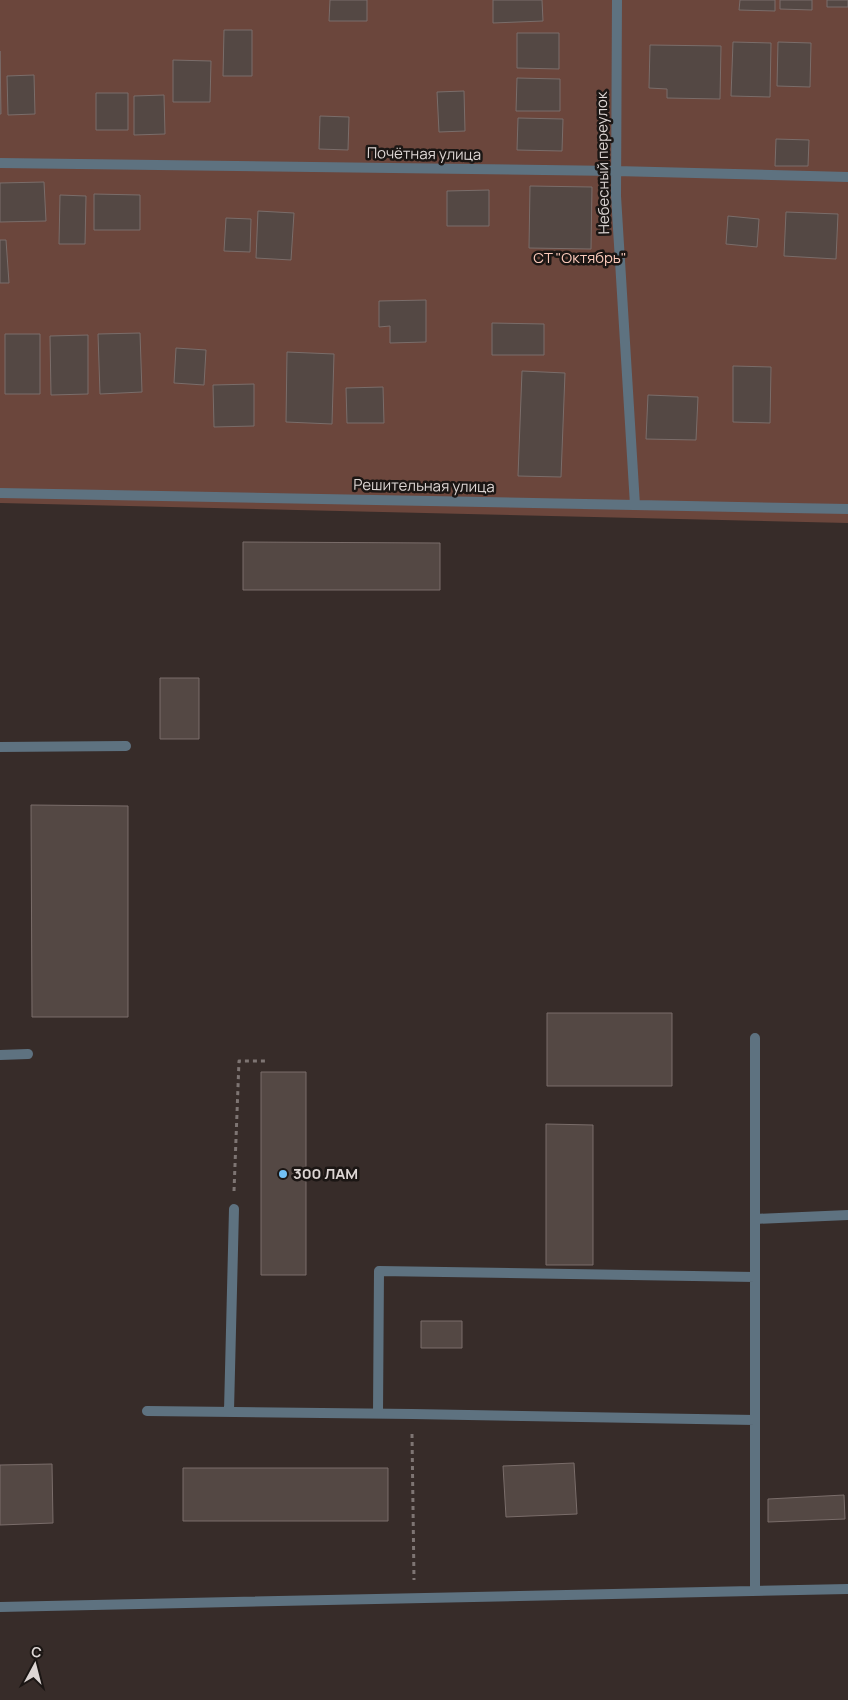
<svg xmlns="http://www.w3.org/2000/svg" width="848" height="1700" viewBox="0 0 848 1700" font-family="Manrope,sans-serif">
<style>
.green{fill:#6b463c}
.building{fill:#544844;stroke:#7a6d6a}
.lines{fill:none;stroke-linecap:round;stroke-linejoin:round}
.path{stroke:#7e7573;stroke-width:3;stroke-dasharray:4 4;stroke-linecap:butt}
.lane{stroke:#5e7280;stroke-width:10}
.poi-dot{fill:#72c1f5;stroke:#1b1614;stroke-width:2}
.labels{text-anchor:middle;stroke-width:5;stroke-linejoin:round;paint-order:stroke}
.street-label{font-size:15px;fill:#ddd6d4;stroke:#1b1614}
.park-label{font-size:15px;fill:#fac8b9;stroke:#1b1614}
.poi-label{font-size:15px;font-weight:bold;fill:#ddd6d4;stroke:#1b1614;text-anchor:start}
</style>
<rect width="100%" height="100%" fill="#372c29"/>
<path class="green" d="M0,0H848V523L0,503Z"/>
<path class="building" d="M330,0H367V21H329Z
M493,0H542L543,21L493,23Z
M740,0H775V11L739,10Z
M780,0H812V10L780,9Z
M827,0H848V7H827Z
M224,30H252V76H223Z
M517,33H559V69L517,68Z
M733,42L771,43L770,97L731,96Z
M778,42L811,43L810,87L777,86Z
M650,45L721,46L720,99L667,98V89L649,88Z
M0,51L1,114H0Z
M173,60L211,61L210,102H173Z
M34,75L35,114L8,115L7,76Z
M517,78L560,79V111H516Z
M464,91L465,131L439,132L437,92Z
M96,93H128V130H96Z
M164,95L165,134L134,135V96Z
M320,116L349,117L348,150L319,149Z
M518,118L563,119L562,151L517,150Z
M776,139L809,140L808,166H775Z
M44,182L46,221L0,222V183Z
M530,186L592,187L591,249L529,248Z
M489,190V226H447V191Z
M94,194L140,195V230H94Z
M60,195L86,196L85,244H59Z
M258,211L294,213L291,260L256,258Z
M786,212L838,214L836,259L784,256Z
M728,216L759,219L757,247L726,244Z
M226,218L251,219L250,252L224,251Z
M0,240H6L9,283H0Z
M426,300V342L390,343V326L379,327V301Z
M492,323L544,324V355H492Z
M140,333L142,392L100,394L98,334Z
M5,334H40V394H5Z
M88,335V394L51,395L50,336Z
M176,348L206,350L204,385L174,383Z
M287,352L334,354L332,424L286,422Z
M733,366L771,367L770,423L733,422Z
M522,371L565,373L561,477L518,476Z
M254,384V426L214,427L213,385Z
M383,387L384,423H347L346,388Z
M648,395L698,397L696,440L646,439Z
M243,542L440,543V590H243Z
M160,678H199V739H160Z
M31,805L128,806V1017H32Z
M547,1013H672V1086H547Z
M261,1072H306V1275H261Z
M546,1124L593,1125V1265H546Z
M421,1321H462V1348H421Z
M574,1463L577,1514L506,1517L503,1466Z
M52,1464L53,1523L0,1525V1465Z
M183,1468H388V1521H183Z
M844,1495L845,1519L768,1522V1499Z"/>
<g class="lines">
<path class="path" d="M234,1191L239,1061H268
M412,1434L414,1580"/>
<path class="lane" d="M617,0L616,196L635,505
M0,163L616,171L848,177
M0,493L848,509
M0,747L126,746
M755,1038V1591
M0,1055L28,1054
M755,1219L848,1215
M147,1411L412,1414L755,1420
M229,1411L234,1209
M378,1413L379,1271L755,1277
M0,1607L848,1589"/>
</g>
<circle class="poi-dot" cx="283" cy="1174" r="5"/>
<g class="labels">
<g class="street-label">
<text transform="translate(424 154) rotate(1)" y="5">Почётная улица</text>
<text transform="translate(603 163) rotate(-91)" y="5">Небесный переулок</text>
<text transform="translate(424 486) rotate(1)" y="5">Решительная улица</text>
</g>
<g class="park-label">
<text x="580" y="263">СТ "Октябрь"</text>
</g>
<g class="poi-label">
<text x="293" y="1179">300 ЛАМ</text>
</g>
</g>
<g transform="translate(35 1665) rotate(7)" stroke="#1b1614" stroke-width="4" paint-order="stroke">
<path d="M0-4L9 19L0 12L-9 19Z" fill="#ddd6d4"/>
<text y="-8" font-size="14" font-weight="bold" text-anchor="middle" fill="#ddd6d4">С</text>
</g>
</svg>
